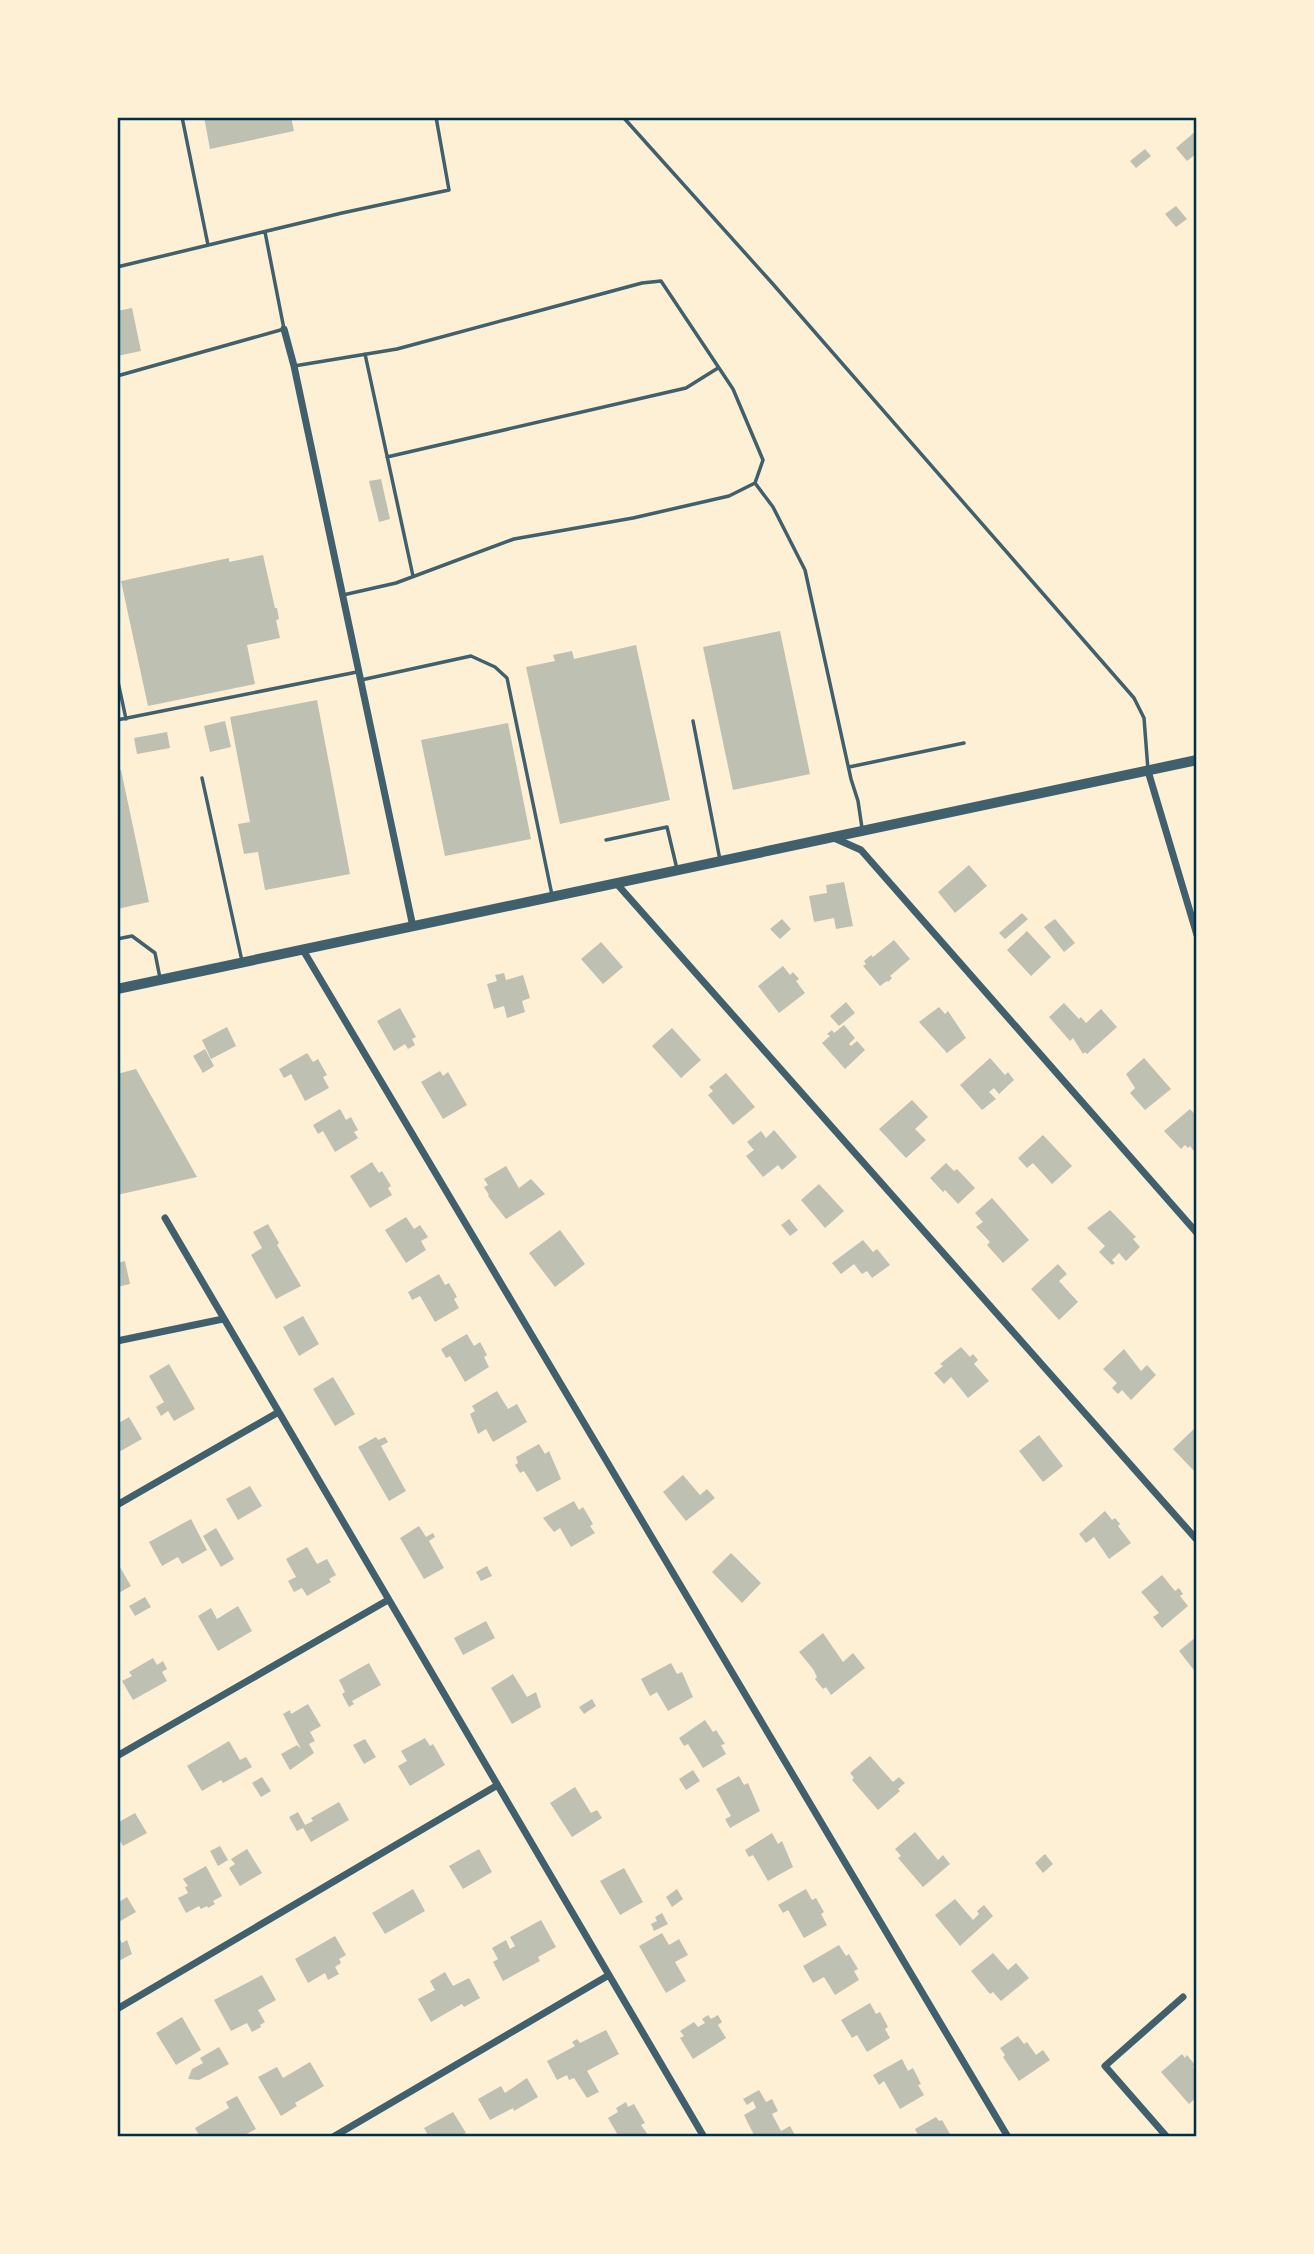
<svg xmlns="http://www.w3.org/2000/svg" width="1314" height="2254" viewBox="0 0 1314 2254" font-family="Poppins,sans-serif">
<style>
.building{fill:#bec0b2}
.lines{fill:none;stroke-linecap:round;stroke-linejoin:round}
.service{stroke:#3f606c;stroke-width:3.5}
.minor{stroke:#3f606c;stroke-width:7}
.tertiary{stroke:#3f606c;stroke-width:10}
.neatline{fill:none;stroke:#003049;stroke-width:2.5}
</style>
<rect width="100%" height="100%" fill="#fdf0d5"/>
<path class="building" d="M204,117H291L294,131L210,149Z
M1197,130V153L1187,161L1176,148Z
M1145,149L1151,156L1136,168L1130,161Z
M1176,206L1187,219L1176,227L1165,214Z
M132,308L141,351L117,356V311Z
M381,479L390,519L379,522L369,481Z
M263,555L275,608H277L279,619L276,620L280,638L247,645L255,684L148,706L121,581L229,558V562Z
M780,631L810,774L733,790L703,647Z
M636,645L670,800L560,824L526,667L555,661L553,655L572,651L574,659Z
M317,700L350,874L265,890L258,852L244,854L238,824L250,822L230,717Z
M225,721L231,747L210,752L204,726Z
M508,723L531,839L445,856L421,740Z
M167,732L170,748L137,754L134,738Z
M121,770L149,902L117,909V771Z
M969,865L987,886L955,913L938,892Z
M844,882L853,926L836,929L834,918L814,922L809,896L827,893L826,885Z
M1022,913L1028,919L1005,939L999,933Z
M782,919L791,929L780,939L770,929Z
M1055,919L1075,943L1064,952L1044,927Z
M1027,931L1051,957L1031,976L1007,950Z
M894,940L910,959L890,976L892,978L888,982L887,981L880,986L863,966L866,964L864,961L871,955L873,957Z
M601,942L623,967L603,984L581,959Z
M783,966L790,975L793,972L799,979L796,981L805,993L779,1013L758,986Z
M504,973L506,980L523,975L530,998L522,1001L525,1012L507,1018L504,1006L494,1009L487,984L497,981L495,975Z
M846,1002L855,1013L839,1026L830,1016Z
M1064,1003L1079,1019L1081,1017L1086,1023L1101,1009L1117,1027L1087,1054L1085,1052L1083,1054L1073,1038L1070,1041L1049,1017Z
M939,1007L945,1014L948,1011L966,1038L947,1053L919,1022Z
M400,1008L416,1037L412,1039L415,1045L408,1049L405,1044L394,1051L377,1021Z
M844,1025L855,1038L849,1044L851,1046L857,1041L865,1050L845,1069L822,1043L830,1036L827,1034L832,1030L834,1033Z
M227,1027L236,1046L211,1059L202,1040Z
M672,1028L701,1060L681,1078L652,1046Z
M205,1049L214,1066L203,1073L193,1056Z
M307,1053L313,1062L318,1059L327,1075L323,1077L329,1088L305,1101L291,1074L284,1078L279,1069Z
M990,1058L1005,1075L1008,1072L1014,1080L999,1094L994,1088L989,1092L996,1099L982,1110L960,1085Z
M1144,1058L1171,1089L1145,1110L1130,1093L1135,1088L1126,1074Z
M136,1069L197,1177L117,1195V1074Z
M440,1071L443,1076L448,1072L467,1105L443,1119L421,1082Z
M726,1073L755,1107L733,1125L708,1095L713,1091L709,1087Z
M912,1100L928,1117L915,1129L926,1140L906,1158L879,1129Z
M340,1109L346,1120L351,1117L358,1130L354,1132L358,1138L335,1152L323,1131L318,1134L313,1125Z
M1190,1109L1197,1116V1155L1190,1146L1188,1148L1185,1145L1181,1149L1164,1131Z
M774,1130L797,1157L782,1170L778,1165L763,1177L746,1156L754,1150L747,1142L761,1131L766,1138Z
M1043,1135L1072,1166L1052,1184L1033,1163L1027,1168L1018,1158Z
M372,1162L379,1173L382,1171L391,1186L388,1188L392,1195L370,1208L350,1176Z
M946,1163L954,1171L957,1169L975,1188L958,1204L945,1190L943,1192L930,1178Z
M506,1166L519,1188L531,1179L545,1194L506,1219L488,1196L489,1195L484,1187L488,1185L484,1179Z
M819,1184L844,1211L825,1228L801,1200Z
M992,1198L1029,1240L1003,1263L987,1245L990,1242L976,1227L983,1222L975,1213Z
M1110,1210L1136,1237L1133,1239L1140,1247L1126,1261L1119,1253L1112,1260L1115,1263L1112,1265L1099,1252L1105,1246L1087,1228Z
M406,1217L414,1229L420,1225L428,1237L421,1241L426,1250L406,1263L385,1230Z
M789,1219L798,1230L790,1236L781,1225Z
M268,1224L279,1243L277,1245L301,1286L276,1299L251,1255L262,1248L253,1232Z
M560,1230L585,1264L555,1287L529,1253Z
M863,1240L873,1252L877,1249L890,1265L872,1278L867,1271L862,1274L854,1264L841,1274L832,1263Z
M125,1261L130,1284L117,1287V1263Z
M1058,1264L1067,1274L1059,1281L1078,1302L1059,1320L1031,1289Z
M439,1274L445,1285L449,1283L457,1297L454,1299L459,1308L435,1322L420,1296L412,1300L408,1292Z
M303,1316L319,1344L299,1356L283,1327Z
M467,1334L474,1346L480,1342L487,1355L484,1357L489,1367L465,1382L450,1356L446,1358L441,1349Z
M961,1347L970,1357L973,1354L978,1360L974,1364L989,1381L968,1398L951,1377L944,1384L934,1373L943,1366L940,1364Z
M1124,1349L1141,1371L1147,1365L1156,1375L1131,1400L1122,1390L1118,1394L1112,1388L1117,1383L1103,1369Z
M169,1364L195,1409L174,1421L168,1411L161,1416L156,1407L164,1402L149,1376Z
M333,1377L355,1414L335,1426L313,1389Z
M497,1391L508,1409L517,1404L527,1422L493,1442L486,1429L478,1434L470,1414L475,1411L472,1406Z
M129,1417L142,1439L117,1453V1424Z
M1197,1426V1474L1173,1449Z
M1039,1435L1063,1466L1043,1482L1019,1451Z
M376,1437L378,1440L385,1437L388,1442L381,1446L406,1491L389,1501L358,1447Z
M539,1444L545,1454L549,1451L561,1479L537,1492L524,1471L520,1473L515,1465L518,1463L516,1457Z
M683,1475L700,1495L707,1489L715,1498L686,1521L663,1492Z
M250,1486L262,1506L238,1520L226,1499Z
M574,1501L579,1510L583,1507L593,1524L590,1526L595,1533L571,1547L560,1528L554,1532L543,1518Z
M1105,1511L1112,1520L1115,1518L1120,1524L1118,1526L1131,1543L1109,1559L1094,1537L1086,1543L1079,1534Z
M191,1519L207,1550L182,1564L178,1557L162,1566L149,1542Z
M419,1526L426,1537L433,1533L435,1537L429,1541L444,1568L424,1579L400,1538Z
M216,1528L234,1559L221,1567L203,1536Z
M307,1547L317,1564L327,1559L336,1575L329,1579L331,1582L307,1596L302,1588L294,1592L288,1581L296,1577L286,1559Z
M731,1553L761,1583L742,1603L712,1572Z
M117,1562L131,1586L117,1594Z
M487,1566L492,1576L481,1581L476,1572Z
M1162,1575L1175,1591L1179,1588L1183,1594L1180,1596L1188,1606L1162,1628L1153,1617L1159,1613L1141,1592Z
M145,1597L151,1607L135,1616L129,1606Z
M238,1606L252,1631L218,1651L198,1616L211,1608L217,1619Z
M486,1621L495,1638L463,1655L454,1638Z
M823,1633L843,1662L853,1653L865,1668L831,1695L826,1687L823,1689L815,1679L817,1677L813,1669L799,1652Z
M1197,1636V1674L1179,1651Z
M153,1658L157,1665L163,1661L167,1669L162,1672L167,1681L133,1700L122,1681L132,1676L129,1672Z
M369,1663L381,1685L352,1701L354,1704L349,1707L342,1694L345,1692L339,1680Z
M671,1663L677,1674L682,1672L693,1697L668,1711L657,1692L650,1696L641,1679Z
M513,1674L527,1697L536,1692L541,1707L512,1724L491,1688Z
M592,1699L596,1706L584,1714L579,1707Z
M308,1704L321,1726L310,1732L315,1741L309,1744L314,1753L290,1770L281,1754L297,1745L301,1749L283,1714L290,1710L291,1714Z
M705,1720L713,1732L716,1730L725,1744L721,1745L726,1754L703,1768L688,1744L684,1746L679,1738Z
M425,1738L430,1746L433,1744L445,1765L410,1786L398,1766L407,1761L401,1751Z
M365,1739L376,1757L364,1764L353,1745Z
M229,1741L240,1760L246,1757L252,1767L223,1783L221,1780L202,1791L187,1766Z
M870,1756L893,1782L899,1777L905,1783L898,1789L900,1791L878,1810L852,1780L854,1778L850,1773Z
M693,1770L700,1781L686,1790L679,1779Z
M739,1776L744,1785L748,1783L760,1811L730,1828L725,1819L731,1816L716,1789Z
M262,1777L271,1791L261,1797L252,1783Z
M575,1787L591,1813L597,1810L602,1818L572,1837L550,1803Z
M339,1802L349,1820L311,1842L303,1828L297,1831L289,1817L298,1812L305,1825L313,1821L311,1818Z
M135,1813L147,1833L123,1846L117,1836V1823Z
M915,1832L938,1860L943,1855L950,1864L923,1887L898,1858L901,1856L895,1849Z
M772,1833L778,1844L782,1841L793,1867L768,1881L753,1855L749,1857L745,1850Z
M220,1846L228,1860L218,1866L210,1851Z
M247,1849L262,1873L240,1886L229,1868L235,1864L231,1859Z
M479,1849L492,1872L463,1889L449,1866Z
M1045,1854L1053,1864L1043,1873L1035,1863Z
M206,1866L222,1896L213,1901L215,1904L208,1908L207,1906L201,1909L199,1906L186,1913L178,1898L188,1893L185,1887L188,1886L183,1879Z
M624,1868L643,1902L620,1915L600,1881Z
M413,1889L425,1911L385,1934L372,1913Z
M677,1889L683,1899L672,1907L666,1897Z
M806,1889L812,1900L816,1898L824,1912L821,1914L827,1925L804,1938L788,1910L783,1913L778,1905Z
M127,1897L136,1912L117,1923V1903Z
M955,1899L973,1920L979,1914L977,1911L984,1905L993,1916L960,1946L935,1915Z
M662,1913L668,1924L654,1931L651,1924L657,1921L655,1917Z
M541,1920L556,1947L538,1957L540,1961L503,1981L493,1962L498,1959L492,1948L506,1940L510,1949L515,1946L510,1937Z
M662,1933L669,1945L679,1939L688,1955L675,1962L686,1981L666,1993L639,1946Z
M117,1935L122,1943L127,1940L132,1954L117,1962Z
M335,1936L346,1955L339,1959L341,1963L335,1967L339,1974L328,1980L325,1973L308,1983L295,1959Z
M839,1945L846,1956L849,1954L858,1969L854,1971L859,1980L835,1995L824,1977L813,1983L803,1966Z
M993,1953L1008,1970L1016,1963L1029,1978L1001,2001L993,1992L990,1994L971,1971Z
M445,1972L453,1986L469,1978L480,1998L464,2007L462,2004L431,2022L418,1999L435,1990L430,1981Z
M262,1975L276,2000L258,2010L265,2022L260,2025L261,2027L252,2032L247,2023L231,2031L214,2000Z
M870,2003L876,2014L880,2012L888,2027L885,2029L890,2038L867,2052L857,2035L852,2038L841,2020Z
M708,2015L711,2019L718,2015L722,2022L718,2025L726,2038L693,2059L680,2038L684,2036L680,2031L694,2022L698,2027L705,2023L702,2019Z
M182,2017L201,2050L176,2065L156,2033Z
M606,2030L619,2054L587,2071L599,2092L587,2098L574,2078L569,2080L567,2075L557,2080L547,2061L575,2046L572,2042L577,2039L580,2043Z
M1018,2036L1024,2044L1027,2042L1036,2055L1043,2050L1050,2060L1019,2081L1003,2057L1005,2055L1000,2048Z
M219,2047L229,2064L199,2080L188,2079L192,2069L203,2063L200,2058Z
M1182,2054L1185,2058L1187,2055L1195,2065L1193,2067L1197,2072V2097L1189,2104L1161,2072Z
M902,2059L908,2071L913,2068L921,2084L918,2085L924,2095L900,2109L884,2081L879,2085L873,2075Z
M310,2062L324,2086L295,2103L297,2106L281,2116L258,2077L277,2067L283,2078Z
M527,2078L538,2097L514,2111L513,2108L490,2120L478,2099L501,2086L505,2093Z
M759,2090L766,2102L772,2099L778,2111L772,2114L781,2131L790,2126L795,2135L755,2137L744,2115L756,2108L753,2101L747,2105L743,2099Z
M237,2096L256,2129L241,2137H200L195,2128L229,2108L226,2102Z
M626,2102L628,2107L634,2104L645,2123L641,2125L648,2135L619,2137L608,2118L618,2112L616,2108Z
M453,2112L466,2133L459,2137H429L424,2128Z
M936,2117L939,2121L942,2120L950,2134L946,2137H919L915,2129Z"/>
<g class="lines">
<path class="service" d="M182,117L208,245
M623,117L772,283L1134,698L1144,718L1148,770
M117,267L342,213L449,190L436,117
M365,354L413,576
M294,366L397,349L642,283L661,281L733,389L763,460L755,483L729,496L633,518L514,539L396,583L343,595
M117,376L284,329L265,232
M387,457L686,388L718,368
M755,483L773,507L805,570L851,779L858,801L862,828
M117,677L126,719
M361,680L471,656L495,667L507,678L552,895
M117,720L357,672
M693,721L720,860
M849,767L964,743
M202,778L242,961
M606,840L667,827L677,869
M117,939L132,936L155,953L160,978"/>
<path class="minor" d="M284,329L294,366L413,927
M1148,771L1197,935
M834,838L861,850L1197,1233
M617,884L1197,1540
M303,950L1008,2137
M165,1218L704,2137
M117,1341L223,1319
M117,1505L277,1413
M117,1756L388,1600
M117,2009L496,1786
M333,2137L609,1975
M1167,2137L1105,2066L1183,1997"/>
<path class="tertiary" d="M117,989L1197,760"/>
</g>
<rect width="1314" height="2254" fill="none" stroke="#fdf0d5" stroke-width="238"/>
<rect x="119" y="119" width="1076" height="2016" class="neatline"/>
</svg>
